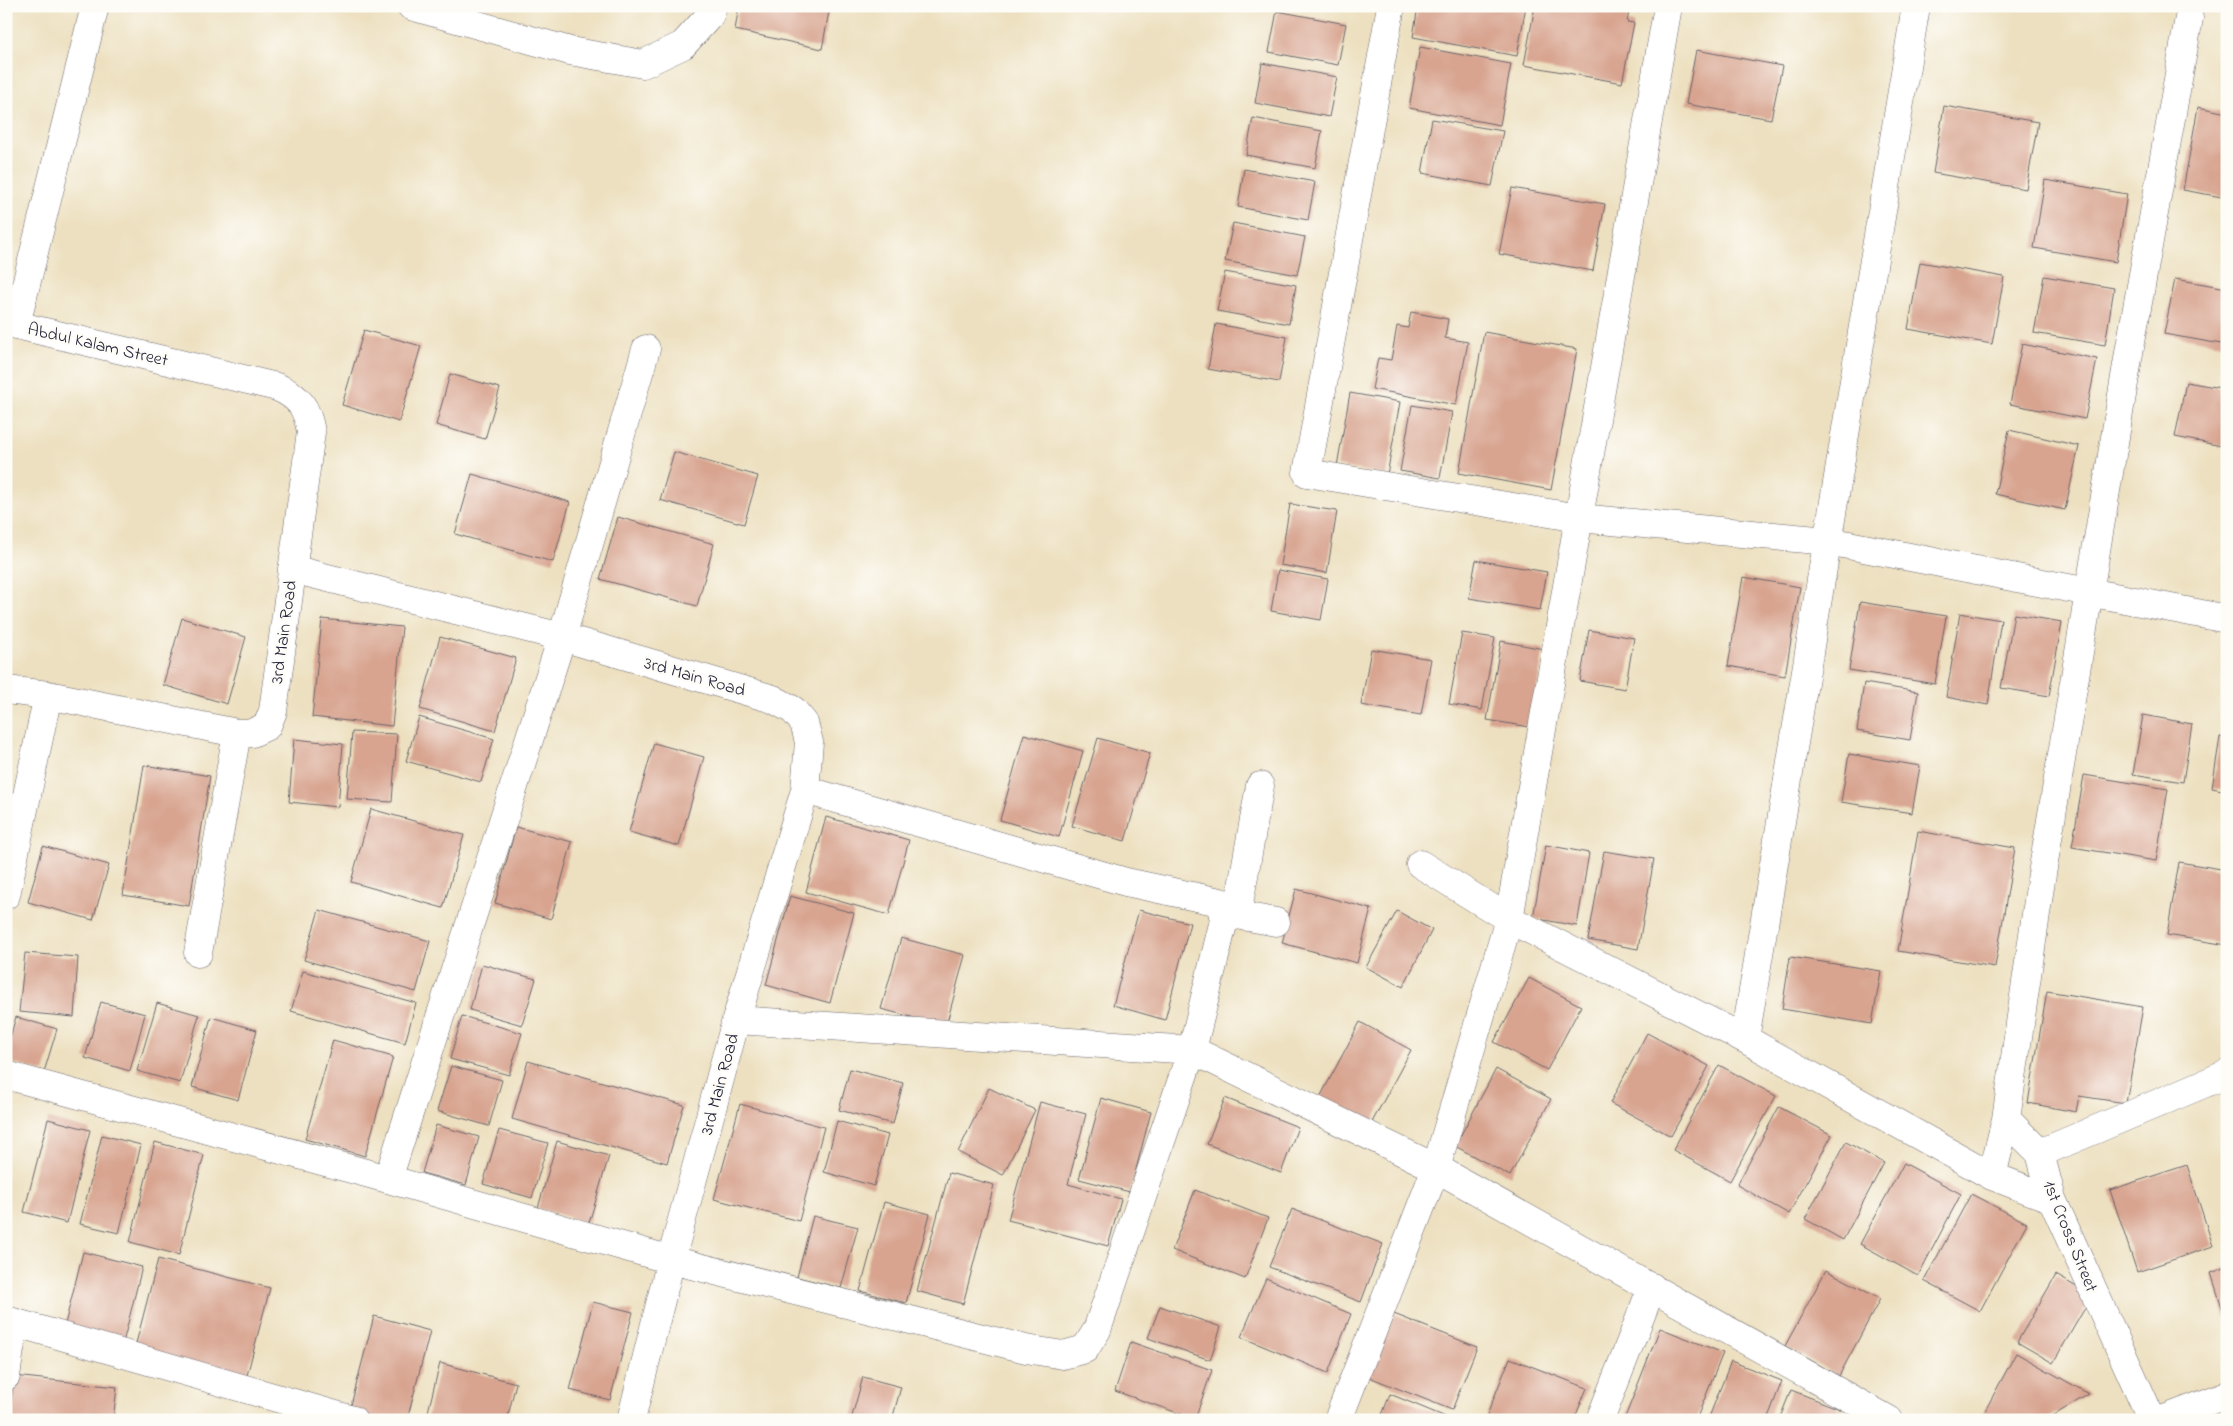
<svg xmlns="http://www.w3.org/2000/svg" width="2233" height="1426" viewBox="0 0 2233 1426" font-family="'Indie Flower',sans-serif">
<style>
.building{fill:#d8a490}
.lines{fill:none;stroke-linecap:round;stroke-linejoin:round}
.minor-casing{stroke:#69646a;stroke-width:29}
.minor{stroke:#fff;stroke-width:28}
.labels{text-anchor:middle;stroke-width:5;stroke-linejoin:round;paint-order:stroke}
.street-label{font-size:18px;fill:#22223b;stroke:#fdfcf7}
</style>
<rect width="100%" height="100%" fill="#fdfcf7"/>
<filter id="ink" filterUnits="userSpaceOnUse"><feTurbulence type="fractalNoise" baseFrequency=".02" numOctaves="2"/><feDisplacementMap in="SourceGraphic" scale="10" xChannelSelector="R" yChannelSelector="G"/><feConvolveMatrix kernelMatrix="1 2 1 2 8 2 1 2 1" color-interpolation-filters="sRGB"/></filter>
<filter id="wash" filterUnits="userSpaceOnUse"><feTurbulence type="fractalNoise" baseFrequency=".0096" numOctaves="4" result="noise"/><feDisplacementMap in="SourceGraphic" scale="20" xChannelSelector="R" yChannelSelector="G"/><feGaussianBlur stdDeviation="1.12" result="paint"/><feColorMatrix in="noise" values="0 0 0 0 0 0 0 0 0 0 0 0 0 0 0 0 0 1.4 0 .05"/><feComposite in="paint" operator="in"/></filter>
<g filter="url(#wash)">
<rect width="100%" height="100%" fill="#ede0c0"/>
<g id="blocks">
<path class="building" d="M739,6H830L822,49L735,30Z
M1418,6H1526L1517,56L1413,37Z
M1535,6H1630L1627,22L1634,23L1622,83L1524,65Z
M1277,11L1346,24L1338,65L1269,52Z
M1420,47L1511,64L1500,125L1409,108Z
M1696,50L1782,66L1771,119L1686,104Z
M1262,63L1337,77L1329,117L1255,103Z
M1944,106L2038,122L2026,189L1933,173Z
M2198,107L2227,113V198L2183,190Z
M1253,118L1322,131L1315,168L1246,155Z
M1432,119L1503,131L1492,186L1422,173Z
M1244,169L1315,182L1308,220L1238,207Z
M2045,180L2127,194L2116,262L2034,248Z
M1512,188L1605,204L1593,271L1499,254Z
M1233,223L1305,237L1297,275L1225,261Z
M1920,262L2004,277L1992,344L1908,329Z
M1225,272L1296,285L1289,324L1217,311Z
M2044,276L2114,288L2105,345L2034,333Z
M2175,279L2227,288V345L2164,334Z
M1411,312L1448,319L1445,338L1468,342L1456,405L1372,389L1378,358L1391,360L1397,326L1408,328Z
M1216,324L1287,337L1279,382L1208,369Z
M364,330L421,346L399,422L342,405Z
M1484,332L1577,349L1551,490L1459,473Z
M2022,344L2097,359L2085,419L2010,404Z
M450,374L500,388L485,439L436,425Z
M2186,382L2227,389V447L2175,437Z
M1350,393L1400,402L1387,475L1337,466Z
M1412,405L1452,412L1440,478L1400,471Z
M2009,430L2079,446L2065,510L1995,494Z
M674,452L758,476L744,524L660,500Z
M472,474L570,502L553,562L455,534Z
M1290,504L1337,511L1327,573L1280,565Z
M618,517L714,544L697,606L600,579Z
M1476,560L1547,572L1540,610L1469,598Z
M1278,570L1328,579L1321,620L1271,611Z
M1743,577L1800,587L1785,676L1728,666Z
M1860,602L1946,616L1935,684L1849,670Z
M1960,613L2001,620L1988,705L1946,697Z
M2014,614L2062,622L2049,696L2001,688Z
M182,618L246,637L227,704L163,685Z
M322,619L402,627L392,726L312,717Z
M1589,630L1634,638L1625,689L1580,681Z
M1462,633L1495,638L1482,710L1449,704Z
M440,637L516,658L495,731L420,709Z
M1501,641L1544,649L1530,727L1487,720Z
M1371,649L1431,659L1421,715L1361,705Z
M1864,683L1918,692L1910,740L1857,731Z
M2143,715L2192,724L2183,782L2133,774Z
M419,717L494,739L481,782L406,761Z
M352,732L397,734L392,802L347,799Z
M1024,734L1083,751L1059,837L1000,820Z
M2220,737L2227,738V791L2212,788Z
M1098,738L1150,753L1125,841L1072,826Z
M294,739L343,744L338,807L289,802Z
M654,743L704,757L679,846L629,832Z
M1849,754L1920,766L1912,813L1841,802Z
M144,765L210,776L189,906L123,895Z
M2084,775L2168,789L2156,861L2072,847Z
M371,809L464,835L443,908L351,882Z
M826,817L909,840L889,915L806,892Z
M516,827L572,842L551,919L495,903Z
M1918,831L2015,848L1995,967L1898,951Z
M1546,845L1589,853L1577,926L1533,918Z
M43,846L109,865L93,920L28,902Z
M1604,851L1654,859L1638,949L1588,940Z
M2179,862L2227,870V945L2167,935Z
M1296,889L1371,909L1357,963L1282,943Z
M790,896L854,913L830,1003L766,985Z
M319,910L430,941L416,992L304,960Z
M1139,910L1190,923L1165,1020L1113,1005Z
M1397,911L1432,930L1403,987L1366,967Z
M901,938L965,955L946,1026L881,1009Z
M25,953L78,957L74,1017L19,1012Z
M1790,957L1881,971L1872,1024L1782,1009Z
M482,964L536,979L522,1025L470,1010Z
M303,971L416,1003L405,1043L291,1011Z
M1529,978L1581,1006L1547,1070L1494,1042Z
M2047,991L2143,1007L2126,1103L2079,1096L2076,1112L2028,1103Z
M101,1002L145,1014L130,1071L85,1058Z
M157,1003L199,1015L180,1083L137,1071Z
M462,1016L522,1033L509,1075L450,1059Z
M16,1017L57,1029L44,1072L6,1061V1051Z
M211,1017L257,1030L238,1100L192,1087Z
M1360,1022L1411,1050L1370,1126L1319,1099Z
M1647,1033L1709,1066L1671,1136L1610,1103Z
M333,1040L393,1057L365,1156L305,1139Z
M528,1061L684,1105L667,1163L512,1119Z
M1719,1065L1776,1096L1730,1181L1673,1150Z
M451,1066L502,1080L489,1126L437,1111Z
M850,1069L903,1083L893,1124L839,1110Z
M1496,1069L1551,1099L1510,1176L1455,1146Z
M989,1088L1035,1110L1003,1175L958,1152Z
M1101,1098L1151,1112L1130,1192L1079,1179Z
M1225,1098L1298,1127L1281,1173L1207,1144Z
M1040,1102L1086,1114L1068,1184L1121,1199L1108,1246L1008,1220Z
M740,1104L824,1127L799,1221L714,1199Z
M1779,1107L1832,1135L1789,1214L1737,1185Z
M48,1119L90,1130L67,1223L24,1212Z
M837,1121L888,1135L874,1186L824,1172Z
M436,1125L479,1137L466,1185L422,1173Z
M499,1130L548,1143L532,1198L483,1184Z
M102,1135L141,1145L119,1233L80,1224Z
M557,1141L609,1156L589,1223L538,1208Z
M155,1142L204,1155L179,1255L130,1242Z
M1846,1142L1884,1163L1843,1240L1805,1219Z
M1904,1163L1961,1194L1918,1276L1860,1244Z
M2187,1165L2213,1246L2137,1272L2110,1190Z
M949,1173L994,1185L963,1304L917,1291Z
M1195,1190L1268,1218L1245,1279L1172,1250Z
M1971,1194L2027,1223L1980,1311L1924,1281Z
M884,1202L930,1214L906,1303L860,1291Z
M1292,1209L1383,1244L1361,1302L1269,1267Z
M813,1216L858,1227L841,1288L797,1277Z
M83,1252L142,1267L123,1343L64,1328Z
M158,1259L270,1288L245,1383L133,1355Z
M2227,1267V1319L2226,1320L2211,1273Z
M1826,1270L1880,1299L1839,1376L1785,1346Z
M2056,1275L2092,1296L2053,1363L2017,1342Z
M1266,1278L1351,1314L1328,1373L1241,1337Z
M593,1302L633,1312L610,1400L570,1390Z
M1160,1306L1221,1327L1210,1360L1148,1338Z
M1394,1314L1477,1347L1452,1410L1369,1377Z
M374,1316L430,1331L407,1420H374L349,1413Z
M1660,1328L1723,1353L1696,1420H1624Z
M1131,1342L1212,1370L1195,1419L1115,1391Z
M2016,1353L2089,1394L2046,1420H1980Z
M1510,1358L1587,1388L1574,1420H1485Z
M1731,1361L1782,1381L1767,1420H1708Z
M440,1363L516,1383L507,1420H426Z
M14,1376L117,1387L113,1420H9Z
M863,1377L901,1387L892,1420H851Z
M1791,1390L1850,1413L1848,1420H1779Z
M1390,1394L1453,1420H1380Z"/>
</g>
</g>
<g filter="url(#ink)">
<use href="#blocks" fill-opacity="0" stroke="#69646a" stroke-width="1"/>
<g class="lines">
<defs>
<path id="minor" d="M411,6L570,51L643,64L683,45L710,15L713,6
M1391,6L1307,473L1579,518L1828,541L2227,619
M1668,6L1509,919L1745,1039L1992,1176L2052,1199
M292,569L562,637L773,699L793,710L804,723L809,742L805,790L736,1020L671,1260L631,1420
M6,690L48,695L237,733H252L267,726L273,711L311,432C307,408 300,397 277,387L16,325L95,6
M6,895L48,695
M1237,915L1260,786
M1224,920L1237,915L1276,922
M198,953L237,733
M736,1020L1192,1050L1436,1168L1889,1420
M1745,1039L1916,6
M6,1075L388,1179L671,1260L1026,1349L1063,1355L1085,1349L1097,1330L1192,1050L1224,920L1220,902L1126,882L805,790
M2006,1119L2040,1153
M1992,1176L2006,1119L2041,880L2130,347L2189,18
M388,1179L562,637L646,349
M6,1320L353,1420
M6,1376L14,1323
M1338,1420L1436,1168L1509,919L1420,864
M1600,1420L1652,1287
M2152,1420L2052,1199L2040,1153L2227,1074
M2162,1420L2227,1395"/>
</defs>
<use href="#minor" class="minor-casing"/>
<use href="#minor" class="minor"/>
</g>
</g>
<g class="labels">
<g class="street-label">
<text transform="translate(98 344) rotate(13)" y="6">Abdul Kalam Street</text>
<text transform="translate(283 632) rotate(-82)" y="6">3rd Main Road</text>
<text transform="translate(695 676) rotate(16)" y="6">3rd Main Road</text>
<text transform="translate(719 1084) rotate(-75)" y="6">3rd Main Road</text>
<text transform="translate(2071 1236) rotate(68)" y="6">1st Cross Street</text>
</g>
</g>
<rect width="2233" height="1426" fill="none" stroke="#fdfcf7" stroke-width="25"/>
</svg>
